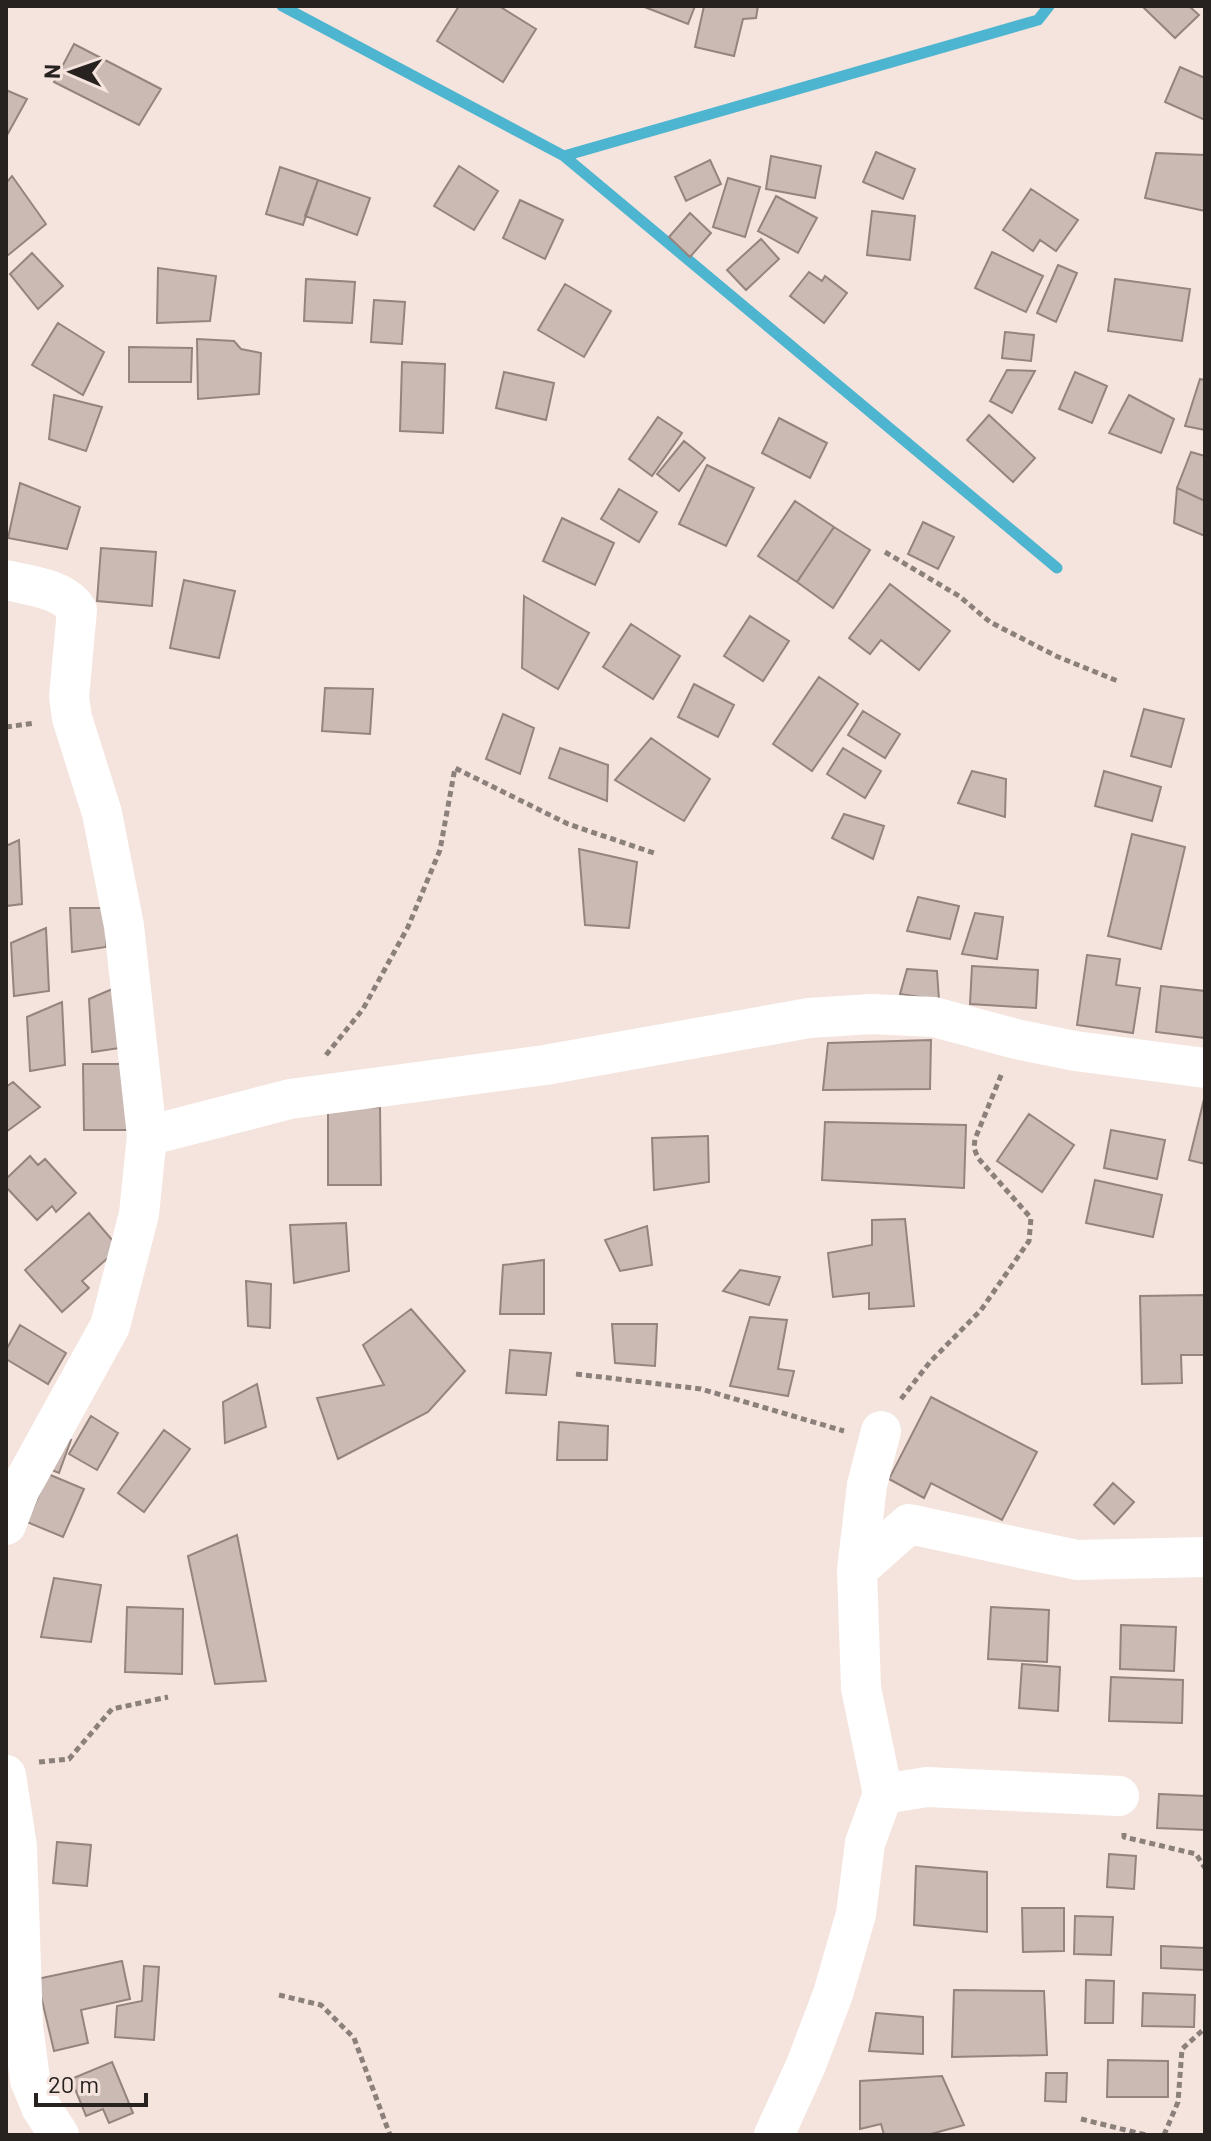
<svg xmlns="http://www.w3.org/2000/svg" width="1211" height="2141" viewBox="0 0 1211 2141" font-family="Barlow,sans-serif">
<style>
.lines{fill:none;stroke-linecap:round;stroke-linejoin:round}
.stream{stroke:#4db5d0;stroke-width:11}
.building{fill:#cbbab3;stroke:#94847d;stroke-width:2}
.path{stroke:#8b807b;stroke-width:5;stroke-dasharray:6 4;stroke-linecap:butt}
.minor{stroke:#fff;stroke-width:40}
</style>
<rect width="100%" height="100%" fill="#f5e4dd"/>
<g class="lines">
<path class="stream" d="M282,6L564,156L1057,568
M564,156L1038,20L1049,6"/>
</g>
<path class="building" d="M459,6H499L536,29L503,82L437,41Z
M642,6H695L688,24Z
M704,6H758L756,18L743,19L734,56L695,47Z
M1146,6H1189L1199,15L1175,38L1144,8Z
M74,44L161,89L139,125L54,82Z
M1180,67L1205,78V120L1165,102Z
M6,90L27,99L6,137Z
M876,152L915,169L903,199L863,182Z
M1156,153L1205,155V211L1145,198Z
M771,156L821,166L815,198L766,189Z
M710,160L721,184L686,201L675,177Z
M459,166L498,191L474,230L434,206Z
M280,167L318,180L303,225L266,214Z
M12,176L46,224L7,256L6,183Z
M728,178L760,187L745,237L713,227Z
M318,180L370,198L357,235L305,216Z
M1031,189L1078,220L1056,251L1040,240L1033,251L1003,230Z
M776,196L817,218L798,253L758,231Z
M520,200L563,220L545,259L503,238Z
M872,211L915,216L910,260L867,255Z
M690,213L711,233L690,257L669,237Z
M761,239L779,259L746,290L727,270Z
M992,252L1043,276L1026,312L975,288Z
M32,253L63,286L38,309L10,274Z
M1058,265L1077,273L1056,322L1037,313Z
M158,268L216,276L210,321L157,323Z
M809,272L822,281L825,276L847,293L824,323L790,296Z
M306,279L355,282L352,323L304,321Z
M1115,279L1190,289L1182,341L1108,331Z
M565,284L611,311L584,357L538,330Z
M374,300L405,302L402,344L371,342Z
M58,323L104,352L83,395L32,365Z
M1005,332L1034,335L1031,361L1002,358Z
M197,339L234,341L241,349L261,353L259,394L198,399Z
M129,347L192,348L191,382H129Z
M402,362L445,364L443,433L400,431Z
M1007,370L1035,371L1012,413L990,401Z
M504,372L554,383L546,420L496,408Z
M1075,372L1107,386L1092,423L1059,409Z
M1200,379L1205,380V430L1185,426Z
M54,395L102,407L86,451L49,439Z
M1129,395L1174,419L1161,453L1109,433Z
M989,415L1035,458L1013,482L967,440Z
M658,417L682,433L652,476L629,459Z
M779,418L827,443L810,478L762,453Z
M684,441L705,458L679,491L657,474Z
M1191,452L1205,456V501L1177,488Z
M707,465L754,488L726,546L679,524Z
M20,483L80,507L67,549L8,538Z
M1177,488L1205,501V536L1174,523Z
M619,489L657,512L639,542L601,519Z
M795,501L834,527L797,582L758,556Z
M562,518L614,543L595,585L543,561Z
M923,522L954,537L938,569L908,554Z
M834,527L870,550L833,608L797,582Z
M101,548L156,552L152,606L97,601Z
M184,580L235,591L219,658L170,648Z
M890,584L950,631L919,670L881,640L870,654L849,638Z
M524,596L589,633L558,689L522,668Z
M750,616L789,641L763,681L724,656Z
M631,624L680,656L653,699L603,667Z
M819,677L858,704L812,771L773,744Z
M694,684L734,705L718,737L678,717Z
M325,688L373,689L370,734L322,731Z
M1144,709L1184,719L1171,767L1131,756Z
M863,711L900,734L885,758L848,735Z
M503,714L534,728L520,774L486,759Z
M651,738L710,779L684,821L615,780Z
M560,748L608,765L607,801L549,778Z
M843,748L881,771L865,798L827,774Z
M972,771L1006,779L1005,817L958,803Z
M1104,771L1161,787L1152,821L1095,806Z
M844,814L884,826L873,859L832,838Z
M1132,834L1185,847L1161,949L1108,936Z
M19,840L22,904L6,906V846Z
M579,849L637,862L629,928L585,925Z
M918,897L959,906L950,939L907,931Z
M70,908H106V947L72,952Z
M975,913L1003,917L997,959L962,954Z
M46,928L49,991L14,996L11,943Z
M1087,955L1120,959L1116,985L1140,988L1133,1033L1077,1025Z
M972,966L1038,970L1036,1008L970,1004Z
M907,969L937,971L939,1000L900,994Z
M124,984L127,1047L92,1052L89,999Z
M1161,986L1205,991V1038L1156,1032Z
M62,1002L65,1065L30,1071L27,1017Z
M931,1040L930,1089L823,1090L828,1043Z
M83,1064H126L127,1130H84Z
M13,1082L40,1107L6,1132V1087Z
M1205,1095V1164L1189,1160Z
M380,1107L381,1185H328V1108Z
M1029,1114L1074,1145L1042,1192L997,1161Z
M825,1122L966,1125L964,1188L822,1180Z
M1111,1130L1165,1140L1157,1179L1104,1168Z
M708,1136L709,1182L654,1190L652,1138Z
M30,1156L38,1165L45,1159L76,1193L56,1212L52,1206L37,1220L6,1187V1179Z
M1095,1180L1162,1195L1153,1237L1086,1223Z
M89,1213L119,1248L82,1281L89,1288L62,1312L25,1270Z
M905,1219L914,1306L869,1309V1293L833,1297L828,1253L872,1245V1220Z
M346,1223L349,1271L294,1283L290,1225Z
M647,1226L652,1265L620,1271L605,1240Z
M544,1260V1314H500L503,1265Z
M740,1270L780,1277L769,1305L723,1291Z
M246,1281L271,1284L270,1328L248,1326Z
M1205,1295V1355H1181L1182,1383L1142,1384L1140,1296Z
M411,1309L465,1371L428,1412L338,1459L317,1398L384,1385L363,1345Z
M750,1317L787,1320L778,1369L794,1371L788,1396L730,1386Z
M612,1324H657L655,1366L615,1363Z
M20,1325L66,1353L48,1384L6,1359V1350Z
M510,1350L551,1353L546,1395L506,1393Z
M257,1384L266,1427L225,1443L223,1402Z
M931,1397L1037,1452L1002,1520L931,1483L924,1498L889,1479Z
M91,1416L118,1433L97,1470L69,1454Z
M559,1422L608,1426L607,1460H557Z
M164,1430L190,1449L144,1512L118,1493Z
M55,1435L71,1440L59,1473L44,1467Z
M48,1474L84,1489L63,1537L27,1522Z
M1113,1483L1134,1502L1114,1524L1094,1505Z
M237,1535L266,1681L215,1684L188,1556Z
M54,1578L101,1585L91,1642L41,1637Z
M127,1607L183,1609L182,1674L125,1672Z
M991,1607L1049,1610L1047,1662L988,1659Z
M1121,1625L1176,1627L1174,1671L1120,1669Z
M1022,1664L1060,1667L1058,1711L1019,1708Z
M1111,1677L1183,1680L1182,1723L1109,1721Z
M1159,1794L1205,1796V1830L1157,1828Z
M57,1842L91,1845L87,1886L53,1883Z
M1109,1854L1136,1856L1134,1889L1107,1887Z
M916,1866L987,1872V1932L914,1925Z
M1022,1908H1064V1951L1023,1952Z
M1075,1916L1113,1917L1111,1955L1074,1954Z
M1161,1946L1205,1948V1970L1161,1968Z
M122,1961L130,1999L81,2010L88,2043L54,2051L37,1979Z
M144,1966L159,1967L154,2040L115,2037L117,2006L142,2001Z
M1086,1980L1114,1981L1113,2023H1085Z
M954,1990L1044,1991L1047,2055L952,2057Z
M1143,1993L1195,1995L1194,2027L1142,2026Z
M876,2013L923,2017V2054L869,2051Z
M1108,2060L1168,2061V2097H1107Z
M112,2062L133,2113L109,2123L103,2109L86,2116L71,2079Z
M1046,2073H1067L1066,2102L1045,2101Z
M942,2076L964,2125L927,2135H884L881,2124L860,2129V2081Z"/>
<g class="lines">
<path class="path" d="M885,552L959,596L990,622L1056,656L1120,682
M6,727L35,723
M326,1055L363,1009L408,927L440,850L455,768L568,824L654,853
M576,1374L701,1389L844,1431
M901,1399L930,1362L981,1310L1029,1241L1031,1218L978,1158L974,1148L975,1139L1002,1073
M39,1762L69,1759L112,1709L168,1697
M1124,1833V1837L1196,1854L1205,1868
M279,1995L321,2005L354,2038L390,2135
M1081,2119L1146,2135
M1164,2135L1178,2102L1182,2049L1205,2028"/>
<path class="minor" d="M6,580C29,586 64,588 77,610L69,697L72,718L102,813L124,926L147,1136L139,1214L110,1326L20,1489L6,1525
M147,1136L290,1099L545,1065L809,1018L871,1014L934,1017L1016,1039L1075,1051L1205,1068
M857,1570L909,1524L1077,1560L1205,1557
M6,1775L17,1847L23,2026L30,2080L41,2107L59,2135
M883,1794L927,1787L1119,1796
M774,2135L806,2065L833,1994L856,1914L865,1843L883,1794L861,1688L857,1570L867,1485L881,1431"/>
</g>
<rect width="1211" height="2141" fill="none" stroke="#27211f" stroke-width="16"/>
<g transform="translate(72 72) rotate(272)" stroke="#f5e4dd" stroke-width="6" paint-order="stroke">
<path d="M0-6L14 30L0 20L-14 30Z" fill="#27211f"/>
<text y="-12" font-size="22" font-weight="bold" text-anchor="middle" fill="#27211f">N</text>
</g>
<path d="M36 2093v12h110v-12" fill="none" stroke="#27211f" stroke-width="4"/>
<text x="48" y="2093" font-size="24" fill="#27211f" stroke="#f5e4dd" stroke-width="6" paint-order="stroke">20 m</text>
</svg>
